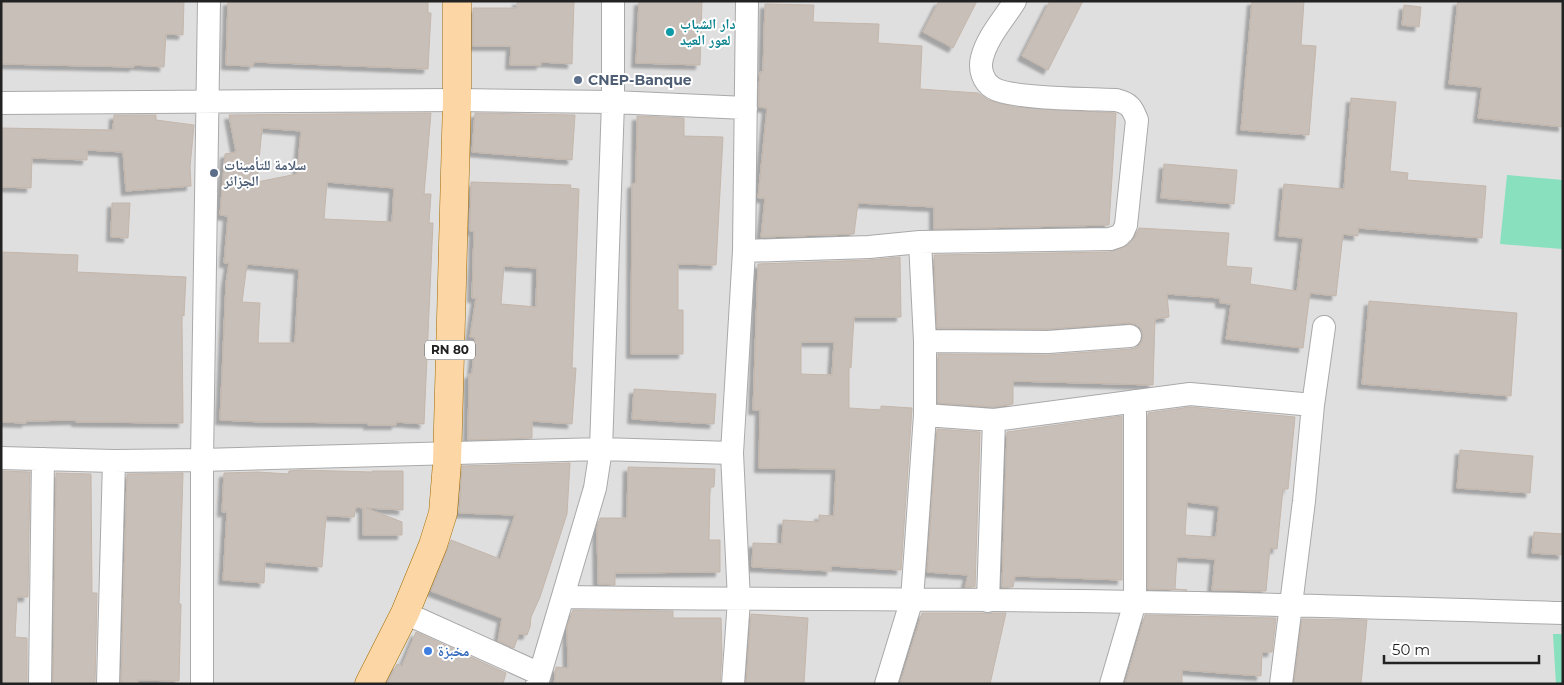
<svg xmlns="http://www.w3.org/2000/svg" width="1564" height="685" viewBox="0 0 1564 685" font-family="Montserrat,'Noto Naskh Arabic',sans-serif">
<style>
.residential{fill:#e0dfdf}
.pitch{fill:#88e0be}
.building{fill:#c7bfb8;stroke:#c4b6ab;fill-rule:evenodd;filter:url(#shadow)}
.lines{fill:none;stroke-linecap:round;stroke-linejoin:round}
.minor-casing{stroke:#a9a9a9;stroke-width:24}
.primary-casing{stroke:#a06b00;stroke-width:29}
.minor{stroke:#fff;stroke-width:22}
.primary{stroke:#fcd6a4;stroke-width:28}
.culture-dot{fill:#0f9aa8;stroke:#fff;stroke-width:2}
.service-dot{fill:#5c6f8a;stroke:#fff;stroke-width:2}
.shop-dot{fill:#3f7fe0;stroke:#fff;stroke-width:2}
.labels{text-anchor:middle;stroke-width:4;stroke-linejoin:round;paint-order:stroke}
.shield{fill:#fff;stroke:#646464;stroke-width:1}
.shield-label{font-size:12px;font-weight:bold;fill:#222}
.culture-label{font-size:14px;font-weight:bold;fill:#0d838f;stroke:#fff;text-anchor:start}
.service-label{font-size:14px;font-weight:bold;fill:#4e5e75;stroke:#fff;text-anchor:start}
.shop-label{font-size:14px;font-weight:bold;fill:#366cbe;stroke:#fff;text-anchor:start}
</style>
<defs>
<filter id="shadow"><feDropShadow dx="-4.5" dy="4.5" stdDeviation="1" flood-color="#0004"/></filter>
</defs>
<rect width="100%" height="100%" fill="#f2efe9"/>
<path class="residential" d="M1,1H1563V684H1Z"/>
<path class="pitch" d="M1507,175L1563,180V249L1500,244Z
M1553,634H1563V684H1556Z"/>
<path class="building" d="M1,1H184L183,35L166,34L164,67L134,65V67L1,64Z
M228,1H428V13H431L428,69L254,62L253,66L226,65Z
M517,1H574L572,64L541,62V65H510L511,46H473V8H517Z
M639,1H702L700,65L636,63Z
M939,1H977L953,48L923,32Z
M1050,1H1083L1048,70L1022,56Z
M1252,1H1304L1301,45L1316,46L1309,135L1241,130Z
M1458,1H1563V127L1478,118L1482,87L1449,84Z
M765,4L814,5L813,22L879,24L878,43L922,46L920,89L978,93L988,100L1014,107L1116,113L1109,225L934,229V207L858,203L854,234L761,237L765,198H758L767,108L759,107V89L760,72H763Z
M1404,5L1421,7L1419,27L1402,25Z
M1351,98L1396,102L1390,171L1408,173L1407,180L1486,186L1482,238L1358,228V236L1343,234L1336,296L1310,293L1303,348L1226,339L1231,304L1220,303V298L1167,294L1169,317L1155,319L1153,385L1013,381V404L994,407L938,403V354L1048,355L1131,349L1138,347L1142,341L1143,336L1141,328L1135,324L1129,323L1048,329L937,328L934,255L1110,252L1128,245L1135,237L1139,228L1229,233L1226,266L1252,268L1250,284L1297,291L1303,238L1279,236L1284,184L1344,189Z
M431,113L424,194H431L429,223H433L424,424L396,422V425H368V423L263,422L220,420L226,283L229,263H224L228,216L220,215L225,154L236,152L229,115ZM262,128L301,131L297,174L257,182ZM327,182L394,188L392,222L324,219ZM247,264L299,269L295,343H258L260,303L242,302Z
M475,113L575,115L572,160L472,152Z
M114,115H156V120L194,125L190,167L191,186L126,191L123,152L87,150V160L32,158L31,188L1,187V128L113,130Z
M637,116L684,118V136L723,137L716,265L678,264V310H683V354H631L632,184L636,183Z
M1164,164L1237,170L1234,204L1161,198Z
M471,182L571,185L570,188L579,189L572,368H576L572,424L532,421V438L468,440L469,374H472L475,338L470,337L476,298H472L474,231H470ZM504,266L537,268L536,307L501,304Z
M112,203H130L128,238L111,237Z
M1,252L78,255L77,272L186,277L184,316L182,315L183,423L76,422V420L26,421V423L1,422Z
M900,257L901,317H854L851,368L849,367V408L881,410V406L912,408L901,570L831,566V571L752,567L753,543L782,544L783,520L819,522V515L834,516L836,469L759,468L760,410H753L758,264L869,260ZM801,342H834L832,375L801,374Z
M1369,301L1517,313L1511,396L1362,384Z
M634,389L716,394L714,424L632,419Z
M1190,407L1295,417L1288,489H1283L1277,549L1270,548L1266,591L1212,590L1215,559L1177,557L1175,589L1187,590L1148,589V413ZM1187,502L1219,506L1216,537L1185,535Z
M1122,416V580L1015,576L1013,587H1002L1007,432Z
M937,429L980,432L975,587H965L968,575L927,572Z
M1460,450L1533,456L1530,493L1457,488Z
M570,463L567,514L540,597L531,617L530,627L527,635L519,634L514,648L498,641L502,618L431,591L451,540L500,559L515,515L459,513L462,466Z
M628,467L715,469L714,487H710L709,540H720V572L615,573V585L598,584L597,527L600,518H627Z
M300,470L372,472V471H403V510L366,508L402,522V535H363V508L356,507L354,517L326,516L322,567L265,562L264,583L223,580L227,512H222L224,473L258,472L288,474L289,471Z
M1,471L30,472L28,597H17L15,637L27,638V684H1Z
M56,473L91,474L92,593H97L95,684H53Z
M183,473L179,604H181L179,681L138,680V684H121L127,474Z
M1534,532L1563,534V555L1532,553Z
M573,610L673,611V618H721L722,655L720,684H554L556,667L568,668L567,627Z
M922,613H1006L990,684H900Z
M751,614L808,618L804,684H746Z
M1145,615L1276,618L1272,652H1262L1261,676L1182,670V684H1125Z
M1302,619L1367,620L1361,684H1294Z
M416,632L506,673L503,684H387L397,664L402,666Z"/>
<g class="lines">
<defs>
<path id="minor" d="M1,103L457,100L613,102L746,108
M744,251L869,247L920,242L1110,239L1119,236L1123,232L1126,225L1137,120C1132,107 1129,103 1116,100C1092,99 1010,99 993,88C983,82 979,69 982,58C987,37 1004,19 1015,1
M925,341L1048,342L1130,336
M925,415L994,420L1190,394L1313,405
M732,453L744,251L747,1
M1,458L114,461L202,460L601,449L732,453L739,600L733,684
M563,597C754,600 945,598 1136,602C1278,604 1420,609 1563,613
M988,601L994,420
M405,613L540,674
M40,684L43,459
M108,684L114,461
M202,684V460L209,1
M537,684L595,488L601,449L613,102V1
M886,684L912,599L915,558L925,415V341L920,242
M1111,684L1135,602V401
M1281,684L1304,501L1313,405L1324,327"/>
<path id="primary" d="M369,684L405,613L433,545L443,513L447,463L457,100V1"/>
</defs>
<use href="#minor" class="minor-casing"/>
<use href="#primary" class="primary-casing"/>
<use href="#minor" class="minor"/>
<use href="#primary" class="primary"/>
</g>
<circle class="culture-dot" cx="670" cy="32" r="5"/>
<g class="service-dot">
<circle cx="578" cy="80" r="5"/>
<circle cx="214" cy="173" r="5"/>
</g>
<circle class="shop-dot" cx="428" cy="651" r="5"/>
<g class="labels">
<rect class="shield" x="425" y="340.5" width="50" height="19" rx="4"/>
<g class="shield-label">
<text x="450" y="354">RN 80</text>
</g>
<g class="culture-label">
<text x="680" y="29">دار الشباب<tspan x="680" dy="16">لعور العيد</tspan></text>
</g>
<g class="service-label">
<text x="588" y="85">CNEP-Banque</text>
<text x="224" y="170">سلامة للتأمينات<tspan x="224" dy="16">الجزائر</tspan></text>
</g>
<g class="shop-label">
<text x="438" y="656">مخبزة</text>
</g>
</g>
<rect width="1564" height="685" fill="none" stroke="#222222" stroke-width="5"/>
<path d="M1384 655v8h155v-8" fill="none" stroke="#222222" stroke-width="2.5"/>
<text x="1392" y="655" font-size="15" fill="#222222" stroke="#ffffff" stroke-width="4" paint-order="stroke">50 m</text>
</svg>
